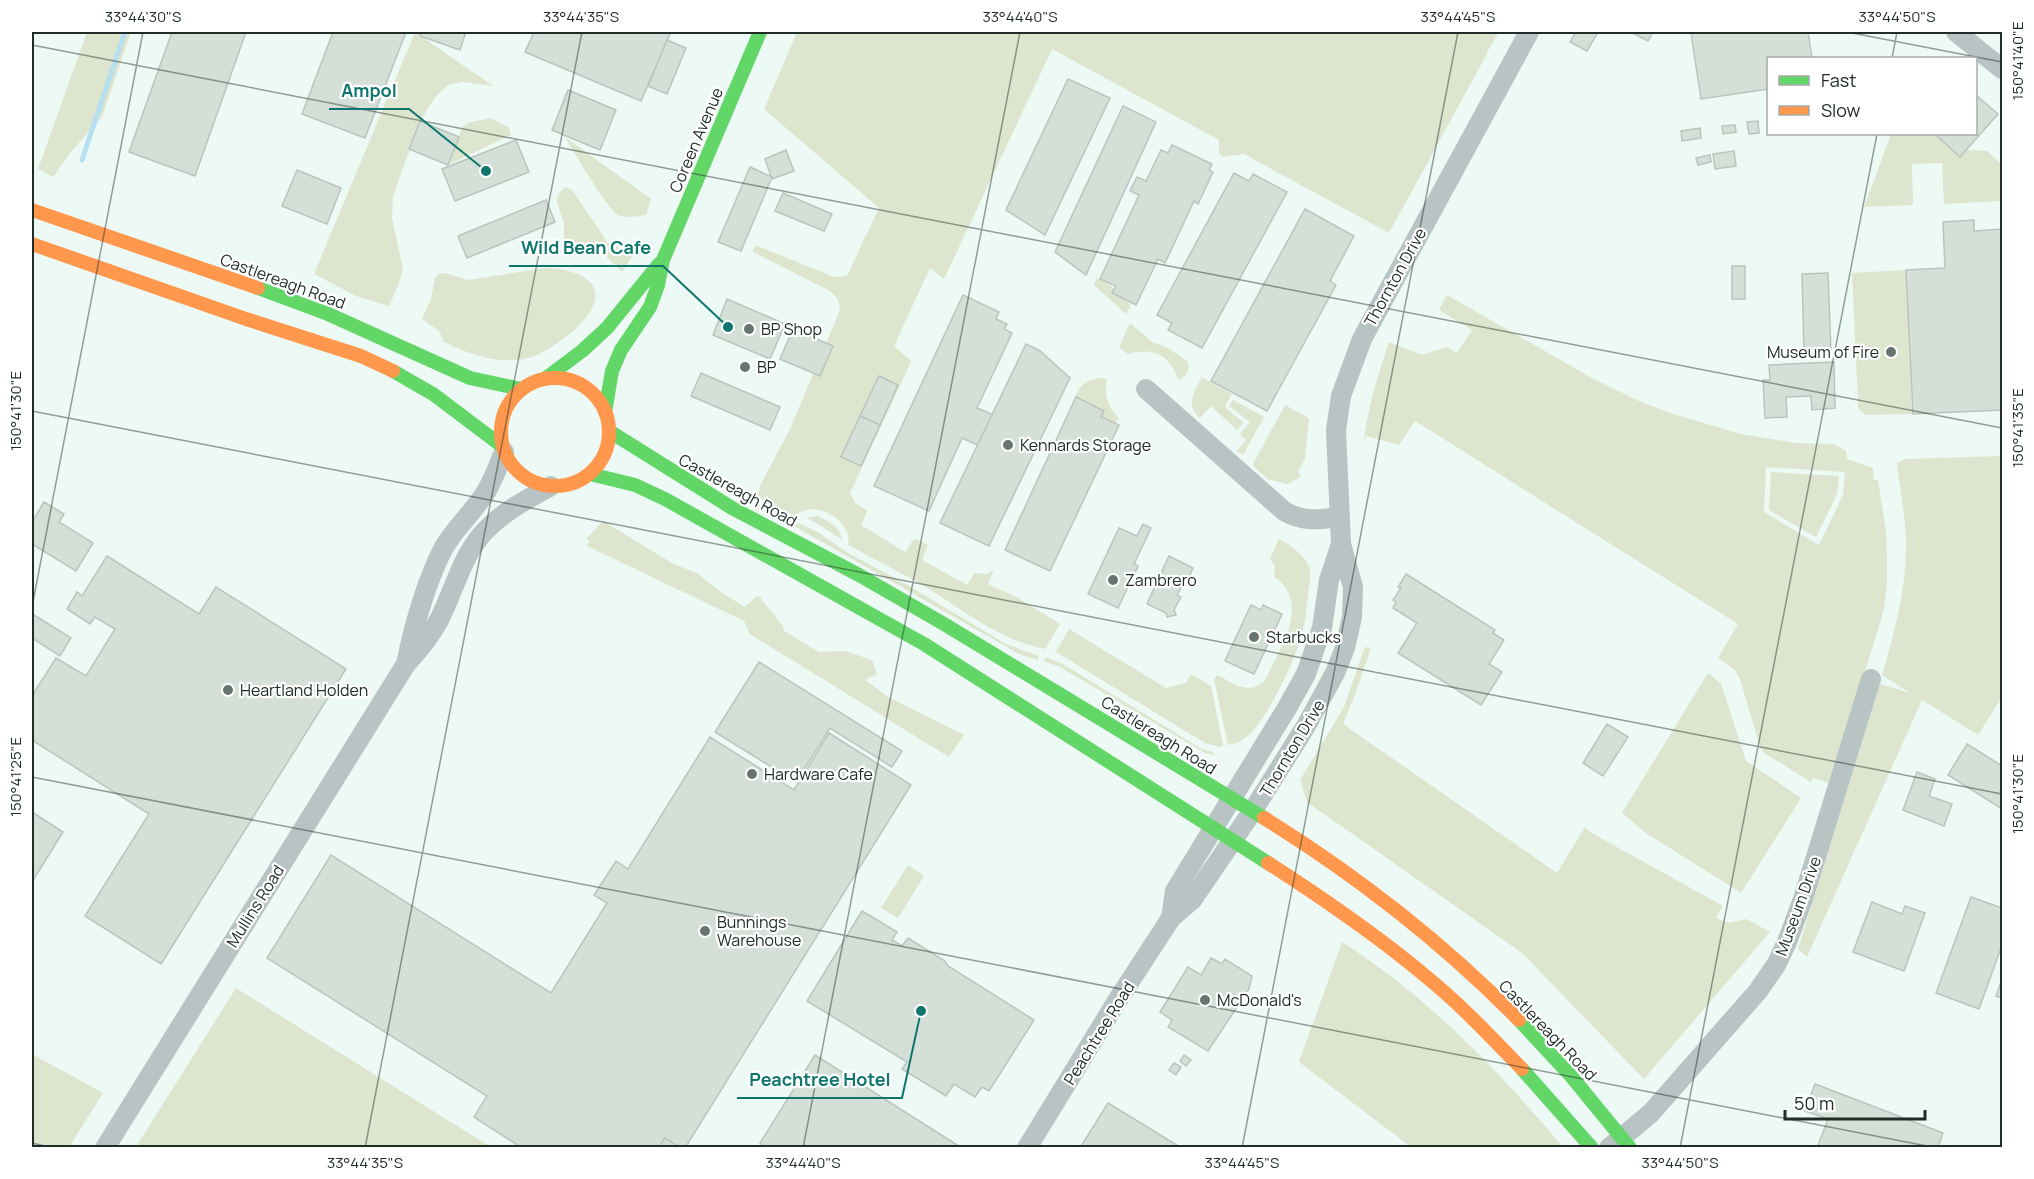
<svg xmlns="http://www.w3.org/2000/svg" width="2034" height="1179" font-family="Manrope,sans-serif">
<style>
.green{fill:#dde5ce;fill-rule:evenodd}
.lines{fill:none;stroke-linecap:round;stroke-linejoin:round}
.stream{stroke:#b6dff0;stroke-width:5}
.building{fill:#d4e0d7;stroke:#bac4be;stroke-width:1.5}
.street{stroke:#b8c3c3;stroke-width:20}
.fast{stroke:#63d668;stroke-width:14}
.slow{stroke:#ff974d;stroke-width:14}
.ticks{fill:none;stroke:#202c27;stroke-width:1.5;stroke-opacity:0.45}
.poi-dot{fill:#67746f;stroke:#fff;stroke-width:2}
.labels{text-anchor:middle;dominant-baseline:central;stroke-width:4.5;stroke-linejoin:round;paint-order:stroke}
.street-label{font-size:16px;fill:#202c27;stroke:#fff}
.poi-label{font-size:16px;fill:#202c27;stroke:#fff;text-anchor:start}
.leader{fill:none;stroke:#0f766e;stroke-width:2}
.callout-dot{fill:#0f766e;stroke:#fff;stroke-width:2}
.callout-label{font-size:18px;text-anchor:middle;font-weight:bold;fill:#0f766e;stroke:#fff;stroke-width:4.5;stroke-linejoin:round;paint-order:stroke}
.neatline{fill:none;stroke:#202c27;stroke-width:2}
.ticks-label{font-size:15px;text-anchor:middle;fill:#202c27}
</style>
<rect width="100%" height="100%" fill="#ecf9f5"/>
<!-- green -->
<g class="green">
<path d="M87,32h44l-29,85 -33,37 -16,23 -15,-8z"/>
<path d="M415,32l78,54 -30,-4 -15,3 -12,11 -16,25 -27,75 -1,22 11,51 -4,14 -10,23 -33,-10 -42,-22z"/>
<path d="M797,32h702l-10,17 -2,1 1,2 -99,181 -145,-79 -21,3 -4,-4v-13l-167,-91 -108,230 -14,-11 -36,78 17,15 -1,3 -60,129 5,10 11,7 1,2 -6,13 44,27 8,-12 3,-1 12,6 -6,15 45,25 8,-12 12,1 7,-5 -6,15 30,14 42,26 -15,25c-48,-9 -89,-45 -131,-69 -22,-12 -44,-23 -66,-35 0,-1 1,-9 0,-10 -3,-14 -22,-26 -35,-26 -6,0 -13,3 -19,6l-36,-17 2,-12 30,-57 50,-119 -2,-11 -8,-8 -77,-39 2,-7 79,32 13,-1 32,-68 -115,-99z"/>
<path d="M491,118l18,10 2,7 -63,30 15,-39 8,-4z"/>
<path d="M1891,134h44l25,23 6,-7 21,1 15,14v36l-58,3 -2,-41 -30,1 1,41 -49,2z"/>
<path d="M565,137l86,62 -5,16c-8,1 -20,4 -28,0 -10,-6 -45,-64 -53,-78z"/>
<path d="M565,187l7,3 36,53 27,9 -13,20 -16,-16 -16,-5 -16,-1 -6,-4 -4,-6v-16l-7,-22 1,-7z"/>
<path d="M545,268c66,3 63,40 15,73 -11,8 -23,16 -37,18 -27,5 -55,-5 -79,-17l-5,-11 -17,-12 9,-20 4,-21 3,-4 7,-1 23,7z"/>
<path d="M1906,270l6,144 -47,1 -7,-7v-6l-6,-129z"/>
<path d="M1097,278l14,8 20,19 -5,9 -32,-29z"/>
<path d="M1447,295l145,83 47,23 31,12 71,21 55,9 38,1 12,7 1,8 26,9 1,12h4l8,52 1,27v26l-3,24 -11,37 -45,137 -15,-5 -2,4 -48,-30 -3,-5 -20,-68 -6,-10 -16,-11 20,-34 -323,-203 -16,24 -33,-9 -2,5c4,-35 14,-66 25,-99l33,13 24,-8 11,6 15,-23 -33,-20zM1766,467l79,5 -2,23 -24,50 -55,-33z"/>
<path d="M1130,323l22,19 16,6 19,13 2,7 -3,7 -7,5c-10,-25 -24,-33 -51,-26l-9,-7z"/>
<path d="M1202,377l30,17 -7,13 19,16 -7,7 -26,-24 -11,12c-15,-13 -6,-26 2,-41z"/>
<path d="M1098,378l9,1c-4,19 3,32 17,44l-7,-4 -1,4 -16,-7 1,-6 -26,-13c5,-12 10,-16 23,-19z"/>
<path d="M1233,400l31,17 -21,38 -6,-4 9,-11 -6,-6 10,-12 -21,-16z"/>
<path d="M1285,405l24,13 -4,41 -7,13 3,5 -14,7 -19,-5 -14,-12 -1,-3z"/>
<path d="M2002,456v245l-2,-1 -22,35 -56,-35 -115,257 -9,-8 82,-265 30,9 -28,-18c12,-41 23,-81 24,-124 1,-28 -6,-60 -9,-88l8,-4z"/>
<path d="M1771,472l68,4 -2,18 -21,43 -47,-27z"/>
<path d="M757,505l61,27 30,21 56,30 102,61 33,12 -1,4 -17,-5z"/>
<path d="M818,516c10,5 24,12 24,24l-24,-16 -12,-6z"/>
<path d="M603,521l69,42 26,11 24,19 23,14 13,-12 25,31 1,5 35,21 26,-1 27,9 5,14 -12,6 25,18 74,37 -15,22 -199,-123 -6,-13 -157,-75 2,-5 -3,-2z"/>
<path d="M1279,539c10,4 27,18 30,28 3,8 0,18 -1,27 -1,14 -3,27 -6,41 -7,25 -36,88 -57,103 -5,4 -10,6 -17,7l-14,-66 3,-4c17,8 29,20 47,7 14,-30 49,-80 10,-105l1,-12 -5,-6z"/>
<path d="M1069,629l97,59 20,-5 5,-9 20,12 12,60 -3,1 -15,-4 -149,-91z"/>
<path d="M1365,647l6,1 -15,44 -13,32 214,149 28,-46 5,5 133,74 -7,12 12,5 18,-4 24,13 -126,147 -122,-126 -215,-151 -7,-22 44,-73z"/>
<path d="M1045,657l16,6 139,85 14,5v2l-9,-2 -145,-86 -16,-6z"/>
<path d="M1708,673l13,11 25,77 55,37 -60,95 -98,-62 -21,-18z"/>
<path d="M908,865l16,11 -26,42 -17,-10z"/>
<path d="M1342,942c86,55 156,128 221,205h-152l-112,-85z"/>
<path d="M236,988l255,159h-355z"/>
<path d="M32,1054l71,39 -34,54h-37z"/>
</g>
<g class="lines">
<!-- stream -->
<path class="stream" d="M82,160l43,-128"/>
</g>
<!-- building -->
<g class="building">
<path d="M172,32h74l-51,144 -66,-24z"/>
<path d="M333,32h73l-41,106 -63,-24z"/>
<path d="M421,32h45l-6,18 -40,-14z"/>
<path d="M534,32h137l-30,69 -116,-49z"/>
<path d="M1576,32h22l-11,19 -17,-9z"/>
<path d="M1631,32h22l-5,9z"/>
<path d="M1699,32h109l4,26h-44v31l-67,10 -10,-66z"/>
<path d="M667,40l19,8 -19,46 -19,-8z"/>
<path d="M1068,79l42,19 -65,137 -39,-25z"/>
<path d="M568,90l48,20 -16,40 -48,-20z"/>
<path d="M1976,95l22,19 -38,43 -25,-23h41z"/>
<path d="M1123,106l33,16 -70,153 -31,-23z"/>
<path d="M420,121l39,16 -11,28 -39,-16z"/>
<path d="M1758,121l1,12 -10,1 -2,-12z"/>
<path d="M1735,125l1,7 -13,2 -1,-8z"/>
<path d="M1700,128l1,10 -19,3 -1,-10z"/>
<path d="M516,140l13,32 -74,29 -13,-32z"/>
<path d="M1172,145l40,19 -3,6 4,2 -15,32 -4,-3 -29,62 -7,-4 -22,46 -24,-12 4,-7 -16,-7 39,-84 -9,-4 7,-14 9,4 15,-31 7,3z"/>
<path d="M786,150l8,21 -22,8 -7,-20z"/>
<path d="M1734,151l2,15 -21,3 -2,-15z"/>
<path d="M1710,155l1,7 -13,3 -2,-7z"/>
<path d="M750,167l22,10 -31,74 -23,-9z"/>
<path d="M297,170l44,18 -14,36 -45,-18z"/>
<path d="M1234,173l15,8 4,-7 34,18 -85,156 -34,-18 4,-7 -15,-8z"/>
<path d="M783,193l49,21 -8,17 -49,-20z"/>
<path d="M546,200l9,22 -88,36 -9,-22z"/>
<path d="M1305,209l49,27 -24,45 6,4 -69,126 -56,-30z"/>
<path d="M1974,220v11l28,-2v181l-89,4 -7,-144 39,-2 -2,-46z"/>
<rect x="1732" y="266" width="13" height="33"/>
<path d="M1828,273l3,80h-27l-2,-79z"/>
<path d="M963,295l36,17 -3,7 11,5 -3,5 8,4 -35,75 19,8 -14,31 -20,-9 -33,73 -55,-25z"/>
<path d="M727,299l58,25 -15,35 -57,-24z"/>
<path d="M793,329l40,17 -13,30 -40,-17z"/>
<path d="M1026,344l14,7 30,27 -81,168 -49,-23z"/>
<path d="M1834,362l1,46 -23,2 -1,-14 -25,1 1,20 -22,1 -2,-38h7l-1,-15z"/>
<path d="M701,373l79,34 -10,23 -79,-34z"/>
<path d="M879,376l19,9 -18,40 -20,-9z"/>
<path d="M1076,397l28,14 -3,6 18,8 -69,146 -45,-21z"/>
<path d="M860,416l20,9 -19,41 -20,-9z"/>
<path d="M44,502l20,12 -5,8 34,21 -17,28 -44,-27v-22z"/>
<path d="M1143,524l8,4 -17,36 4,2 -20,42 -30,-14 31,-66 18,8z"/>
<path d="M107,556l92,58 17,-27 130,82 -185,295 -76,-48 64,-102 -117,-74 1,-13 -1,-1v-30l24,-38 30,18 29,-47 -20,-12 -5,7 -23,-15 10,-17 5,4z"/>
<path d="M1169,556l24,12 -8,17 -2,-1 -6,11 4,2 -7,13 2,5 -9,2 -1,-4 -19,-9z"/>
<path d="M1406,574l89,56 -2,3 11,7 -15,24 13,8 -21,33 -83,-52 19,-30 -24,-15 3,-6 -3,-2 8,-12 -3,-1z"/>
<path d="M1251,605l10,5 2,-5 19,9 -28,60 -29,-13z"/>
<path d="M34,615l37,23 -11,18 -28,-18v-20z"/>
<path d="M759,662l143,89 -10,16 -62,-39 -34,54 -81,-50z"/>
<path d="M1607,724l21,13 -25,39 -20,-13z"/>
<path d="M829,733l82,52 -226,363h-5l-15,-10 -6,10h-137l-48,-31 13,-21 -220,-138 64,-103 220,138 56,-90 -13,-8 22,-34 12,8 82,-132 84,53z"/>
<path d="M1967,744l35,22v43l-54,-34z"/>
<path d="M1917,772l18,7 -6,17 23,8 -8,22 -41,-16z"/>
<path d="M32,812l31,20 -31,50z"/>
<path d="M1971,897l31,11v37l-23,64 -43,-16z"/>
<path d="M1872,902l30,12 3,-8 20,7 -21,58 -51,-19z"/>
<path d="M862,911l35,21 -5,8 10,6 6,-8 37,23 3,5 86,54 -45,71 -7,-4 -7,10 -21,-13 -8,12 -44,-27 5,-7 -100,-61z"/>
<path d="M1211,958l11,6 3,-5 27,17 -3,13 -41,62 -40,-24 4,-7 -12,-8 28,-45 13,8z"/>
<path d="M2002,979v19l-6,-2z"/>
<path d="M815,1055l147,93h-196l-6,-5z"/>
<path d="M1184,1055l7,5 -5,6 -6,-5z"/>
<path d="M1174,1063l7,4 -5,8 -7,-5z"/>
<path d="M1815,1084l128,49 -5,15h-121l11,-29 -23,-8z"/>
<path d="M1108,1103l72,44 -100,1z"/>
<path d="M665,1138l15,10h-21z"/>
</g>
<g class="lines">
<!-- street -->
<g class="street">
<path d="M1956,32l46,37"/>
<path d="M1146,389l138,122c18,11 35,9 55,6"/>
<path d="M406,664c8,-39 19,-79 37,-115 12,-22 32,-38 44,-59 7,-12 12,-26 17,-38"/>
<path d="M1171,918l4,-27 112,-183 19,-34 16,-46 7,-48 12,-36"/>
<path d="M105,1148l301,-484c13,-14 24,-27 33,-44 15,-29 22,-62 44,-87 19,-21 43,-33 68,-47"/>
<path d="M1027,1148l90,-147 54,-83 21,-18 60,-88 54,-86 29,-53 10,-25 7,-31 1,-30 -12,-43 -5,-114 5,-34 21,-57 167,-307"/>
<path d="M1609,1148l42,-35 107,-122 18,-26 11,-23 16,-43 68,-220"/>
</g>
<!-- fast -->
<g class="fast">
<path d="M258,288l70,26 142,64 51,11"/>
<path d="M393,371l40,23 69,52"/>
<path d="M546,378l36,-27 25,-23 52,-64"/>
<path d="M605,412l7,-41 9,-21 29,-43 8,-22 5,-25 97,-228"/>
<path d="M609,431l123,77 127,67 85,49 320,194"/>
<path d="M590,474l45,11 30,14 259,145 344,219"/>
<path d="M1519,1020l52,56 59,72"/>
<path d="M1522,1069l70,79"/>
</g>
<!-- slow -->
<g class="slow">
<path d="M32,210l226,78"/>
<path d="M32,244l214,75 115,37 32,15"/>
<circle cx="555" cy="432" r="54"/>
<path d="M1264,818c92,57 178,124 255,202"/>
<path d="M1268,863c56,36 110,73 161,116 33,27 63,59 93,90"/>
</g>
</g>
<!-- ticks -->
<path class="ticks" d="M1847,32l155,30M32,45l1970,383M1892,58l5,-26M32,411l1970,383M32,607l111,-575M32,777l1905,371M32,1143l21,5M365,1148l217,-1116M803,1148l217,-1116M1242,1148l216,-1116M1680,1148l197,-1014"/>
<!-- markers -->
<g class="poi-dot">
<circle cx="749" cy="329" r="6"/>
<circle cx="1891" cy="352" r="6"/>
<circle cx="745" cy="367" r="6"/>
<circle cx="1008" cy="445" r="6"/>
<circle cx="1113" cy="580" r="6"/>
<circle cx="1254" cy="637" r="6"/>
<circle cx="228" cy="690" r="6"/>
<circle cx="752" cy="774" r="6"/>
<circle cx="705" cy="931" r="6"/>
<circle cx="1205" cy="1000" r="6"/>
</g>
<g class="labels">
<!-- street labels -->
<g class="street-label">
<text transform="translate(696 140) rotate(-67)">Coreen Avenue</text>
<text transform="translate(1395 277) rotate(-61)">Thornton Drive</text>
<text transform="translate(283 281) rotate(20)">Castlereagh Road</text>
<text transform="translate(738 490) rotate(29)">Castlereagh Road</text>
<text transform="translate(1159 735) rotate(32)">Castlereagh Road</text>
<text transform="translate(1292 748) rotate(-59)">Thornton Drive</text>
<text transform="translate(255 906) rotate(-58)">Mullins Road</text>
<text transform="translate(1798 906) rotate(-70)">Museum Drive</text>
<text transform="translate(1548 1030) rotate(46)">Castlereagh Road</text>
<text transform="translate(1099 1033) rotate(-58)">Peachtree Road</text>
</g>
<!-- poi labels -->
<g class="poi-label">
<text x="761" y="329">BP Shop</text>
<text x="1879" y="352" text-anchor="end">Museum of Fire</text>
<text x="757" y="367">BP</text>
<text x="1020" y="445">Kennards Storage</text>
<text x="1125" y="580">Zambrero</text>
<text x="1266" y="637">Starbucks</text>
<text x="240" y="690">Heartland Holden</text>
<text x="764" y="774">Hardware Cafe</text>
<text x="717" y="922">Bunnings<tspan x="717" dy="18">Warehouse</tspan></text>
<text x="1217" y="1000">McDonald's</text>
</g>
</g>
<!-- callouts -->
<path class="leader" d="M486 171L409 109H329M728 327L663 266H509M921 1011L902 1098H737"/>
<g class="callout-dot">
<circle cx="486" cy="171" r="6"/>
<circle cx="728" cy="327" r="6"/>
<circle cx="921" cy="1011" r="6"/>
</g>
<g class="callout-label">
<text x="369" y="97">Ampol</text>
<text x="586" y="254">Wild Bean Cafe</text>
<text x="820" y="1086">Peachtree Hotel</text>
</g>
<!-- border -->
<rect width="2034" height="1179" fill="none" stroke="#ffffff" stroke-width="66"/>
<!-- legend -->
<rect x="1767" y="57" width="210" height="78" fill="#ffffff" stroke="#a6aba9" stroke-width="1.5"/>
<rect x="1779" y="76" width="30" height="9" fill="#63d668" stroke="#a6aba9" stroke-width="1.5"/>
<text x="1821" y="87" font-size="18" fill="#202c27">Fast</text>
<rect x="1779" y="106" width="30" height="9" fill="#ff974d" stroke="#a6aba9" stroke-width="1.5"/>
<text x="1821" y="117" font-size="18" fill="#202c27">Slow</text>
<!-- scale -->
<path d="M1785 1110v9h140v-9" fill="none" stroke="#202c27" stroke-width="3"/>
<text x="1794" y="1110" font-size="18" fill="#202c27" stroke="#ffffff" stroke-width="4.5" paint-order="stroke">50 m</text>
<rect x="33" y="33" width="1968" height="1113" class="neatline"/>
<g class="ticks-label">
<text x="143" y="22">33°44'30"S</text>
<text x="581" y="22">33°44'35"S</text>
<text x="1020" y="22">33°44'40"S</text>
<text x="1458" y="22">33°44'45"S</text>
<text x="1897" y="22">33°44'50"S</text>
<text transform="translate(2018 61) rotate(-90)" y="5">150°41'40"E</text>
<text transform="translate(16 411) rotate(-90)" y="5">150°41'30"E</text>
<text transform="translate(2018 428) rotate(-90)" y="5">150°41'35"E</text>
<text transform="translate(16 777) rotate(-90)" y="5">150°41'25"E</text>
<text transform="translate(2018 794) rotate(-90)" y="5">150°41'30"E</text>
<text x="365" y="1168">33°44'35"S</text>
<text x="803" y="1168">33°44'40"S</text>
<text x="1242" y="1168">33°44'45"S</text>
<text x="1680" y="1168">33°44'50"S</text>
</g>
</svg>
